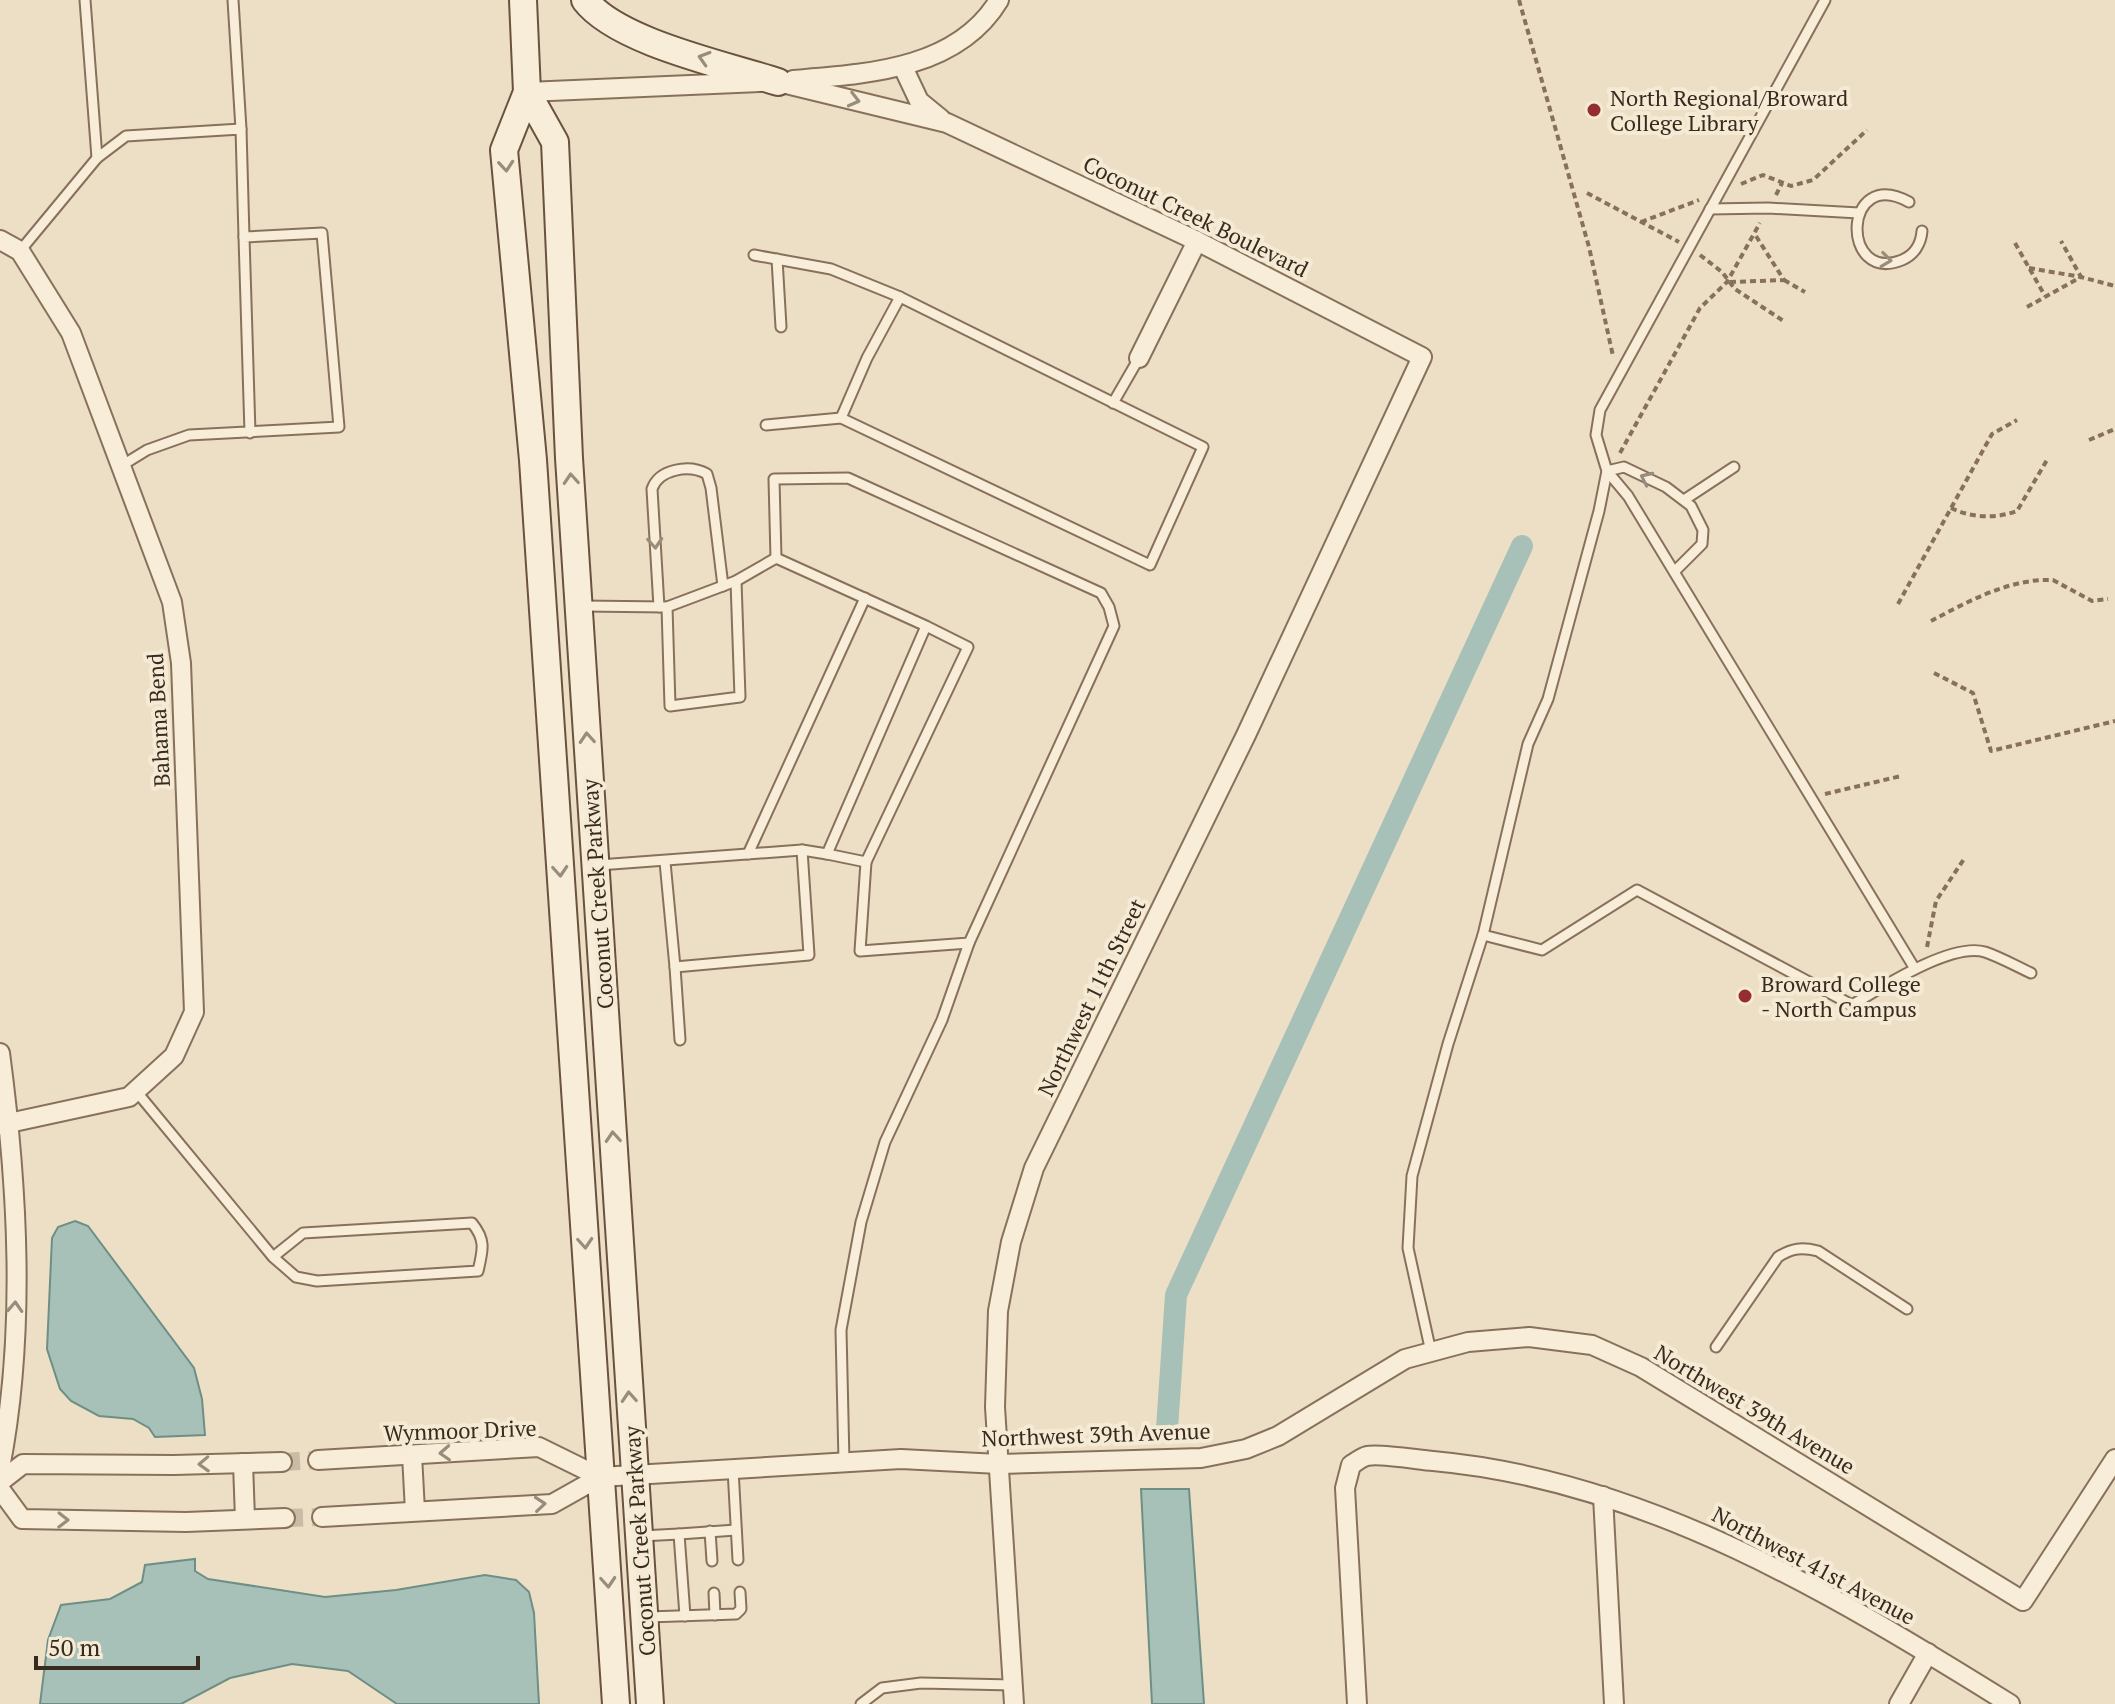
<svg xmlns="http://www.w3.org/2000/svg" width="2115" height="1704" font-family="'PT Serif',serif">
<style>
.water{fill:#a7c1b8;stroke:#6d8f85;stroke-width:2}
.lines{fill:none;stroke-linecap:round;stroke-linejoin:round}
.canal{stroke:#a7c1b8;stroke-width:22}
.minor-tunnel{stroke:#c9bba4;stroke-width:18;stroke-dasharray:18 9;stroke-linecap:butt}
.service-casing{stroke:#88715b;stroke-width:13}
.minor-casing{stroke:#88715b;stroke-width:22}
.secondary-casing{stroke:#6a523f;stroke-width:30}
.path{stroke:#88715b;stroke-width:4;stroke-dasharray:6 4;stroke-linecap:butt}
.service{stroke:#f8edd8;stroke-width:9}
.minor{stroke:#f8edd8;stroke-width:18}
.secondary{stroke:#f8edd8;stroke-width:26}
.oneway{stroke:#988c7c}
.poi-dot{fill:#952d33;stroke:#f5ead4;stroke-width:3}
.labels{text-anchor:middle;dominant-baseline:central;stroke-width:8;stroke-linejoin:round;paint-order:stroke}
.poi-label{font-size:22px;fill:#382a1f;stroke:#f5ead4;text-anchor:start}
.street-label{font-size:22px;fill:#382a1f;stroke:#f5ead4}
</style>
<rect width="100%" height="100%" fill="#eddfc5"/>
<!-- water -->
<g class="water">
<path d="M75,1221l13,5 106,142 8,31 3,36 -50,2 -6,-9 -16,-9 -34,-3 -28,-15 -11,-12 -13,-40 5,-111 6,-11z"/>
<path d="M1141,1489h48l15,215h-52z"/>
<path d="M195,1559v12l13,8 117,18 71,-7 89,-15 31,5 13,12 5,21 5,91h-142l-49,-33 -56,-7 -62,14 -49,26h-141l8,-64 13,-35 49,-6 32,-17 3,-17z"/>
</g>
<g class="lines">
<!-- canal -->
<path class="canal" d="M1167,1429l9,-134 346,-749"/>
<!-- minor-tunnel -->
<g class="minor-tunnel">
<path d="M282,1462l36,-2"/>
<path d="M285,1518l37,-1"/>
</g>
<defs>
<g id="service">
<path d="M85,0l12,158"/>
<path d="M233,0l8,129"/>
<path d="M1909,202c-67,-37 -69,83 -7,58 12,-5 19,-16 20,-29"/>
<path d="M1710,209l58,-1 91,5"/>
<path d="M20,251l77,-93 29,-22 115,-7 3,108"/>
<path d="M754,255l77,14 69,28"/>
<path d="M777,259l4,68"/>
<path d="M900,297l303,150 -53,118 -309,-147 26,-60z"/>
<path d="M1113,403l26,-45"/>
<path d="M766,425l75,-7"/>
<path d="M121,466l26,-16 42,-15 150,-8 -17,-194 -78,4 6,196"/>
<path d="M1684,500l50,-33"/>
<path d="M776,558l-2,-79 74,-1 253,115 8,14 5,19 -145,317 -109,8 6,-89"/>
<path d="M1674,572l28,-28 1,-14 -12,-24 -25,-19 -42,-20 -17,4 21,25 287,473"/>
<path d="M582,606l85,1 69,-26 40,-23 150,68 -99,228 39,8 102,-215 -42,-21"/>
<path d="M659,607l-7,-118c7,-20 37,-25 55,-15l4,14 12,98"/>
<path d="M667,607l3,99 70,-9 -4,-116"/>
<path d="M748,854l117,-256"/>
<path d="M665,862l10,105 134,-12 -7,-105"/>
<path d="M599,865l203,-15 25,4"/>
<path d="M1483,935l59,15 95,-60 215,115c29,-17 99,-63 133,-53 15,5 31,14 46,21"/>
<path d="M675,967l5,73"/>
<path d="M136,1091l137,166 23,20 21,4 161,-10c5,-21 8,-31 -6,-48l-169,10 -30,24"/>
<path d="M1716,1347l62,-90c14,-9 24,-10 40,-6l89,58"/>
<path d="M1431,1352l-23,-104 4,-72 36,-132 35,-109 45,-191 20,-45 51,-188 8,-40 -11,-36 4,-25 225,-410"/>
<path d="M844,1462l-3,-132 20,-108 24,-80 57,-122 27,-77"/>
<path d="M733,1469l5,91"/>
<path d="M710,1531l2,30"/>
<path d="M679,1534l57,-4"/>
<path d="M641,1536l38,-2 6,82"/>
<path d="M714,1593l1,22"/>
<path d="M648,1617l88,-3 5,-5 -1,-17"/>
<path d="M861,1704l21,-16 39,-5 92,2"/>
</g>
<g id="minor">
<path d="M903,67l16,34 22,18"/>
<path d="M793,80c73,-6 164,-10 206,-80"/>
<path d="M778,82l169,41 250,118 225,116 -176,378 -212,433 -23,74 -13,69 -3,96 19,297"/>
<path d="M527,92l233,-10"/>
<path d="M0,240l20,11 51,82 101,269 9,61 13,349 -20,44 -45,41 -129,28"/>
<path d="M1139,358l58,-117"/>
<path d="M0,1053c18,135 26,281 0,415"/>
<path d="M412,1455l3,56"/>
<path d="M318,1460l221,-13 61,30"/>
<path d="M243,1463l2,56"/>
<path d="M0,1482l23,-18 151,1 108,-3"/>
<path d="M0,1489l22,30 164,3 99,-4"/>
<path d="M1603,1496l11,208"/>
<path d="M322,1517l230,-13 48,-27 301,-18 98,5 202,-6 45,-9 32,-13 127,-77 63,-17 61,-5 63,8 49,22 382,234 92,-142"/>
<path d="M1357,1704l-12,-216 6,-23c5,-3 11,-8 16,-9 12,-3 52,4 66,5 212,19 400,133 577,243"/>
<path d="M1899,1704l29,-51"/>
</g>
<g id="secondary">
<path d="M523,0l4,92 -23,58 29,310 83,1244"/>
<path d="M585,0c32,42 141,65 193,82"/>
<path d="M527,92l28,50 14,316 81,1246"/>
</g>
</defs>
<!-- service casing -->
<use href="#service" class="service-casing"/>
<!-- minor casing -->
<use href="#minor" class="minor-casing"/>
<!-- secondary casing -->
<use href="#secondary" class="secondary-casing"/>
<!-- path -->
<g class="path">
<path d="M1519,0l70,247 24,109"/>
<path d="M1741,184l22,-9 28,11 22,-6 54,-50"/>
<path d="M1587,193l92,49"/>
<path d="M1776,195l6,-12"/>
<path d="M1641,222l58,-22"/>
<path d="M2015,243l30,53"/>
<path d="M1700,255l22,17 13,17 50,33"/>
<path d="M2029,268l52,9 34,9"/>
<path d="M1784,280l21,12"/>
<path d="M1730,282l54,-2 -30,-47"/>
<path d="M2027,307l54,-30 -20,-36"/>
<path d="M2089,440l26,-11"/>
<path d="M1620,453l80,-145 27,-26 33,-59"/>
<path d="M1951,508c21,10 44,11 66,3l30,-51"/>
<path d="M1898,604l94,-170 25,-14"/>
<path d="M1931,621c36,-19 79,-43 122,-41l39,21 16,-2"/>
<path d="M1934,673l39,20 18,58 124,-30"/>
<path d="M1825,794l76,-18"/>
<path d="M1927,947l9,-46 28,-42"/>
</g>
<!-- service -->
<use href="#service" class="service"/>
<!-- minor -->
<use href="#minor" class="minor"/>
<!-- secondary -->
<use href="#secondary" class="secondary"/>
</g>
<!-- one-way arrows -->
<defs><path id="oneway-chevron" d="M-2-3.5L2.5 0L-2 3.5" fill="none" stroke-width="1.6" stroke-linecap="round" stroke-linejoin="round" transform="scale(2)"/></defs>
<g class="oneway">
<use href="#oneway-chevron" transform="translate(704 58) rotate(-163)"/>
<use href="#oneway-chevron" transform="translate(854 100) rotate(14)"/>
<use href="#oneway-chevron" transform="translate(506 166) rotate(85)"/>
<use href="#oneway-chevron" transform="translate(1886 260) rotate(7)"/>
<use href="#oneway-chevron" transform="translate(1646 478) rotate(-155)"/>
<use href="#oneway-chevron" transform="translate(571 479) rotate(-94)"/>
<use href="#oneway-chevron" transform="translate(655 543) rotate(86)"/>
<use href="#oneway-chevron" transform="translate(587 738) rotate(-94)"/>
<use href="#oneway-chevron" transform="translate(560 871) rotate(86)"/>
<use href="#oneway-chevron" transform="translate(613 1137) rotate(-94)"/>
<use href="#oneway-chevron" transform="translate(585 1243) rotate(86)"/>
<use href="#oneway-chevron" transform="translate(15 1307) rotate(-87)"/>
<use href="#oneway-chevron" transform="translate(629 1397) rotate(-94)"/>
<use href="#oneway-chevron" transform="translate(445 1453) rotate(177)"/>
<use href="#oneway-chevron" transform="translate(204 1464) rotate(178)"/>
<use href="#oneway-chevron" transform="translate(540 1504) rotate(-5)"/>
<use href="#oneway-chevron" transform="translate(63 1520) rotate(1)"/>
<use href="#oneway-chevron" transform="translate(608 1582) rotate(86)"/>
</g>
<!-- markers -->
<g class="poi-dot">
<circle cx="1594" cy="110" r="8"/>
<circle cx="1745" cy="996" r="8"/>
</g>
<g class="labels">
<!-- poi labels -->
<g class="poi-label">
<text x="1610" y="97">North Regional/Broward<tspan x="1610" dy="25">College Library</tspan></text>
<text x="1761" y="983">Broward College<tspan x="1761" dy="25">- North Campus</tspan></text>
</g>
<!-- street labels -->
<g class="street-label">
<text transform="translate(1196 216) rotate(26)">Coconut Creek Boulevard</text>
<text transform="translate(158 720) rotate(-93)">Bahama Bend</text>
<text transform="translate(597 894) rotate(-94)">Coconut Creek Parkway</text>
<text transform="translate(1091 997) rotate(-64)">Northwest 11th Street</text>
<text transform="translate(1755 1409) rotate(31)">Northwest 39th Avenue</text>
<text transform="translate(460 1430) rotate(-2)">Wynmoor Drive</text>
<text transform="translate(1096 1434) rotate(-2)">Northwest 39th Avenue</text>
<text transform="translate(639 1541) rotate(-94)">Coconut Creek Parkway</text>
<text transform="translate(1814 1565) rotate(28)">Northwest 41st Avenue</text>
</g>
</g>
<!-- scale -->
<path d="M36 1656v12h162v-12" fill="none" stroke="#382a1f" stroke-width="4"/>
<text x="48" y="1656" font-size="24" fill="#382a1f" stroke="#f5ead4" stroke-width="6" paint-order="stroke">50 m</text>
</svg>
